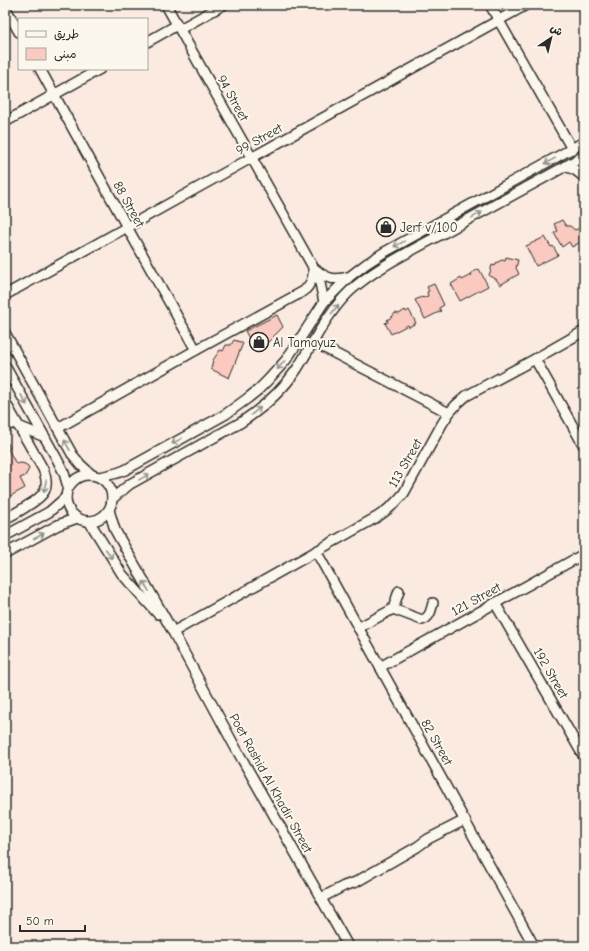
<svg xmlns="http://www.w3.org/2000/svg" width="589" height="951" font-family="'Comic Neue','Playpen Sans Arabic',sans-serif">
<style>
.building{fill:#facac1;stroke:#2b2b2b}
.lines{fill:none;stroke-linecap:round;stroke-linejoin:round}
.minor-casing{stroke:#2b2b2b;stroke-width:12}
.minor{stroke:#fbf7ec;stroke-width:9}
.oneway{stroke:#93918c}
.labels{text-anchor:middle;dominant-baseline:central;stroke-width:4;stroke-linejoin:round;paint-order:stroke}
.street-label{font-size:13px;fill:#2b2b2b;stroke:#fbf7ec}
.poi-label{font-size:13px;fill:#2b2b2b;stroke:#fbf7ec;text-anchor:start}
</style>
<rect width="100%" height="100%" fill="#fbeadf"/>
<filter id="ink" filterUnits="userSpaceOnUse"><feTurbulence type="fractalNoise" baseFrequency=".025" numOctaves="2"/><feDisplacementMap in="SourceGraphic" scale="8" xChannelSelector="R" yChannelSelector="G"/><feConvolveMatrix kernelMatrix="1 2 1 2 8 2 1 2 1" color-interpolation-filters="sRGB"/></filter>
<g filter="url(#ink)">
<!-- building -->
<g class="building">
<path d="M562,220l4,6h4l5,4 7,-3 2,4v2l-5,3 3,5 -10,6 -3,-5 -7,5 -8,-14 4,-2 -4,-7z"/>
<path d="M545,237l6,10 2,-1 5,9 -22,11 -10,-20z"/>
<path d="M506,257l12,3 -2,8 3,6 -19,11 -4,-6 -7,-3 3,-11 3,1 1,-3 6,-3 3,1z"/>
<path d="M479,269l9,17 -28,15 -9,-17 10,-6 1,2 10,-5 -1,-2z"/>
<path d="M434,284l10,21 -5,3 2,3 -16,8 -10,-19 7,-3 1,1 5,-2 -1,-4 2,-1 -2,-4z"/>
<path d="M405,310l1,2 3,-2 7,13 -7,4 -1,-2 -17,9 -6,-11 3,-1 -1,-2 5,-3 3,-4 4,1z"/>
<path d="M277,315l6,12 -26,26 -12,-22z"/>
<path d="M234,340l9,3 -14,35 -18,-9 2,-9 7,-10 3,1 3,-6h5z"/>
<path d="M5,438l5,10 -2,1 8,15 5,-1 4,1 3,2 1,3 -4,7 -5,2 5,10 -20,11z"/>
</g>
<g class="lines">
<defs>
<g id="minor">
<path d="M166,5l147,262 7,16 4,19"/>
<path d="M490,5l82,144"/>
<path d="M5,7l14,25"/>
<path d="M180,29l43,-24"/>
<path d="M147,42l30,-17"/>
<path d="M40,69l87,158 69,123"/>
<path d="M5,122l95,-53"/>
<path d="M565,166l10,4 9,7"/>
<path d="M315,269c13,11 19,11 34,8"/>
<path d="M5,295l521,-290"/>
<path d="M5,333l67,121 9,11 11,10"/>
<path d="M313,342l136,71"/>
<path d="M535,359l49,87"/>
<path d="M5,366l52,93 7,14 4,14"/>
<path d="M5,402l38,67c8,20 1,27 -16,37 -7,5 -15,9 -22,13"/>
<path d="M18,426l27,11"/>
<path d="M5,427l11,-5"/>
<path d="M58,428l138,-78 108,-59c6,-6 10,-12 9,-22"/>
<circle cx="89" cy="498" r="23"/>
<path d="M100,477l17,-4 8,-3 101,-56 22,-16 10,-8 10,-10 18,-20 12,-18 26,-40 25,-25 17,-13 17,-11 201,-111"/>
<path d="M112,499l18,-15 110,-61c23,-15 42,-32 57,-54 17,-27 30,-56 53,-78 24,-22 61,-40 90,-56 48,-26 96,-53 144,-79"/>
<path d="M109,510l6,20 5,9 53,93 61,113 114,201"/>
<path d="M89,521l33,53 36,40"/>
<path d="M5,536l44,-24 17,-15"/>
<path d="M316,551l218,395"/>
<path d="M5,554l53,-29 19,-7"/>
<path d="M495,603l89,154"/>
<path d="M393,609l29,11c8,-2 9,-10 11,-17"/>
<path d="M358,628l35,-19 6,-18"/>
<path d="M173,632l204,-115c11,-7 19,-14 27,-24l38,-69 7,-11 7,-8 10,-9 13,-7 56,-30 49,-28"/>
<path d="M380,667l204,-113"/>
<path d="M321,898l23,-12 12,-4 61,-35 11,-8 37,-19"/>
</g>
</defs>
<!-- minor casing -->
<use href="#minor" class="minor-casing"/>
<!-- minor -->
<use href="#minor" class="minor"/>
</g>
<!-- one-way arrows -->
<defs><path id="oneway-shaft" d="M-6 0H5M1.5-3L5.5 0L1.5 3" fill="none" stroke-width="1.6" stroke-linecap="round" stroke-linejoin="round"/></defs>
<g class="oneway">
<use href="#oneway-shaft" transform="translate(550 161) rotate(151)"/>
<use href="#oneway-shaft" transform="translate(477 215) rotate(-29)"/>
<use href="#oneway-shaft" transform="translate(399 244) rotate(152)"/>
<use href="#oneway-shaft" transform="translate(335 309) rotate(-52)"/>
<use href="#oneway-shaft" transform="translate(281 365) rotate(130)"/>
<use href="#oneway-shaft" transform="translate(24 400) rotate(61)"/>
<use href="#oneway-shaft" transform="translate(256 411) rotate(-38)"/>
<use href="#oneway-shaft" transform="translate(177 441) rotate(151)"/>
<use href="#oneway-shaft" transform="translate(67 445) rotate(-119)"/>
<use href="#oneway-shaft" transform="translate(144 477) rotate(-29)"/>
<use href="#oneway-shaft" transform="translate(45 486) rotate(101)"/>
<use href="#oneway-shaft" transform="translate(39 536) rotate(-29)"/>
<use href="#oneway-shaft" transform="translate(109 554) rotate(56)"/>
<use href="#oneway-shaft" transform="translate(146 586) rotate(-120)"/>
</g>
</g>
<!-- icons -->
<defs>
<symbol id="shop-ring" viewBox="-11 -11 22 22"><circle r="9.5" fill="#fbf7ec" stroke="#2b2b2b" stroke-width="1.5"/><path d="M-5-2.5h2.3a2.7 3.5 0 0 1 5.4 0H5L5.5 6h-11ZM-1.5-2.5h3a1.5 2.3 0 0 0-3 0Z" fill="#2b2b2b"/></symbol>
</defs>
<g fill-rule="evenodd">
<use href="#shop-ring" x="375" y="216" width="22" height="22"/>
<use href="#shop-ring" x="248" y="331" width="22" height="22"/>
</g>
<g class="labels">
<!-- street labels -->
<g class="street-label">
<text transform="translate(233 98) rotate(61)">94 Street</text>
<text transform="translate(259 139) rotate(-29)">99 Street</text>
<text transform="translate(129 204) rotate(61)">88 Street</text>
<text transform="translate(405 463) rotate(-60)">113 Street</text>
<text transform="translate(476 599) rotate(-29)">121 Street</text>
<text transform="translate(551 673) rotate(60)">192 Street</text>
<text transform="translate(437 742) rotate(61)">82 Street</text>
<text transform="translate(271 783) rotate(61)">Poet Rashid Al Khadir Street</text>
</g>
<!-- poi labels -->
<g class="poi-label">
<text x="400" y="227">Jerf v/100</text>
<text x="273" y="342">Al Tamayuz</text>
</g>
</g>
<!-- margin -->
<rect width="589" height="951" fill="none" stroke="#fbf7ec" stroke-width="20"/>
<rect x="10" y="10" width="569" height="931" fill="none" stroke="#2b2b2b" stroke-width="1.5" filter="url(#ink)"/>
<!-- legend -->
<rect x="18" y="18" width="130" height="52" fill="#fbf7ec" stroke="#a8a59f"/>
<rect x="26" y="31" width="20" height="6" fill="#fbf7ec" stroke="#a8a59f"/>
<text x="54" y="38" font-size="12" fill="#2b2b2b">طريق</text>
<rect x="26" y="48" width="20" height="12" fill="#facac1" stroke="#a8a59f"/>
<text x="54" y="58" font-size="12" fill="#2b2b2b">مبنى</text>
<!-- north arrow -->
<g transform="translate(551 38) rotate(35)" stroke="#fbf7ec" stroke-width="3" paint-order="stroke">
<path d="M0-3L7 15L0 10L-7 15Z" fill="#2b2b2b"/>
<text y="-6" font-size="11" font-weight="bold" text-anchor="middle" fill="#2b2b2b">ش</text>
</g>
<!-- scale -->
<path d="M20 925v6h65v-6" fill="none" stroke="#2b2b2b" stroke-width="2"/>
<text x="26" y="925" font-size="12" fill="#2b2b2b" stroke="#fbf7ec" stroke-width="3" paint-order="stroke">50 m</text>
</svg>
